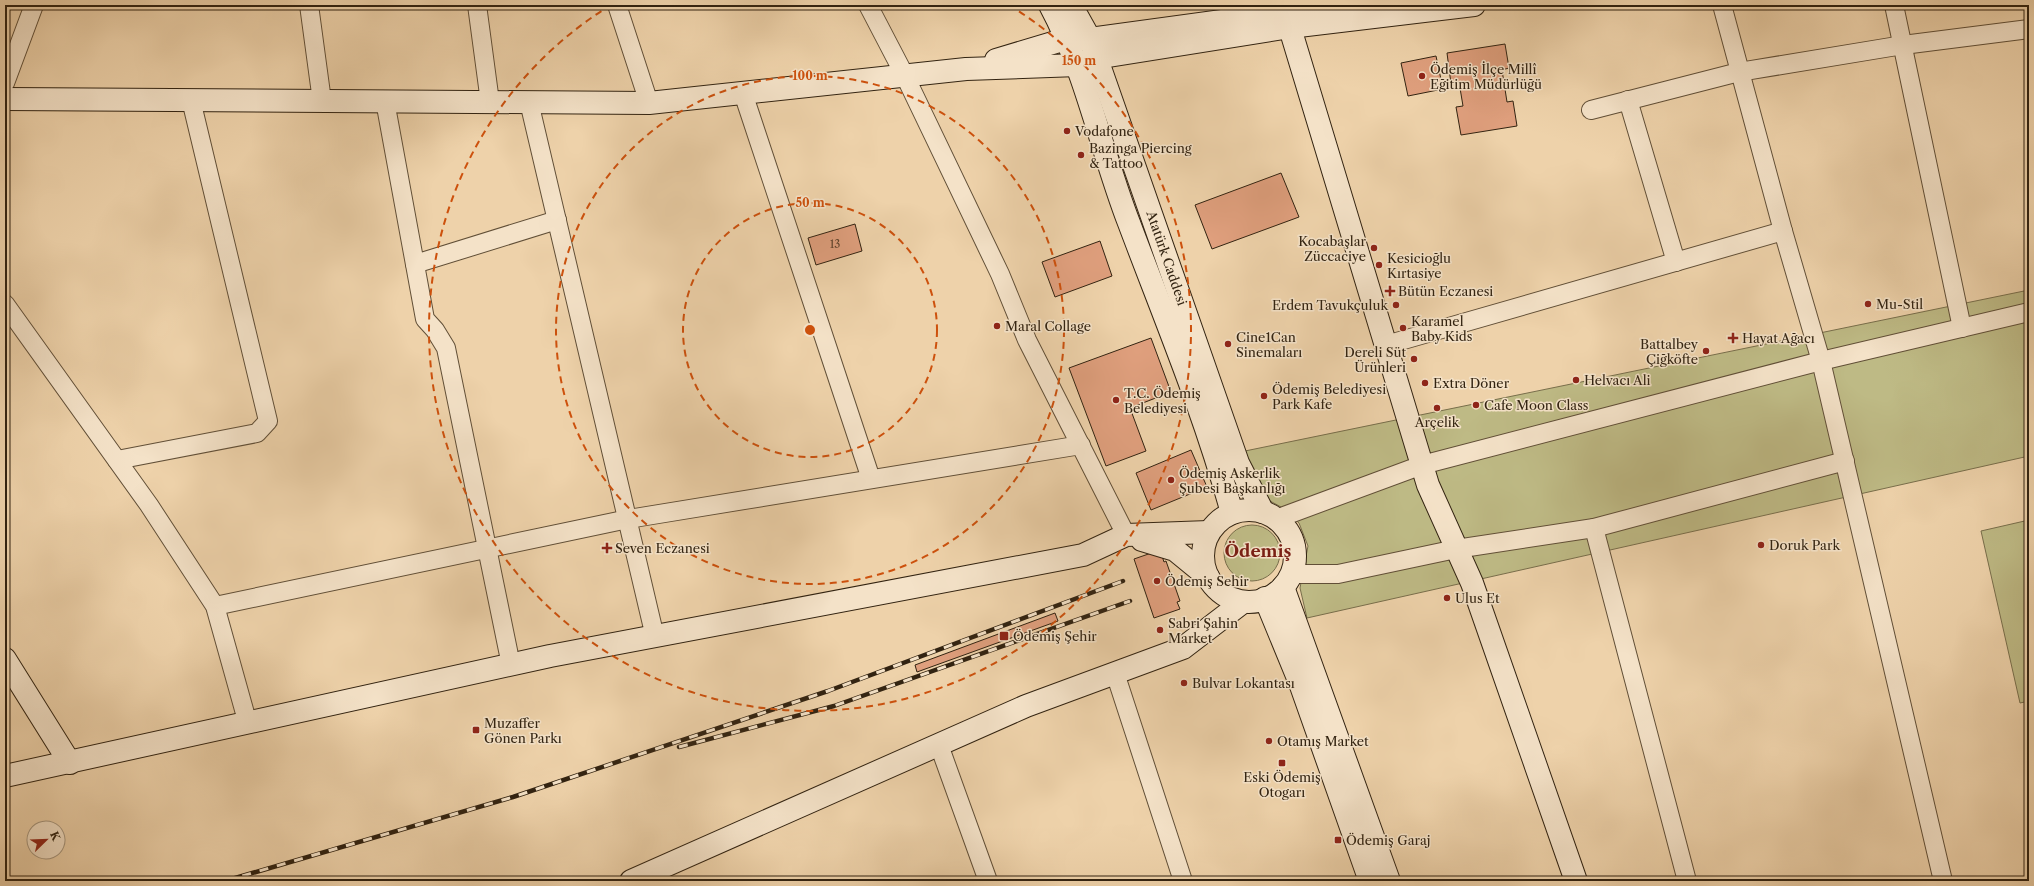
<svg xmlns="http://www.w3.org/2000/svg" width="2034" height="886" font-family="'Libre Caslon Text',serif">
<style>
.green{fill:#beba85;stroke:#786e4b}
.building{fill:#df9f7d;stroke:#322311}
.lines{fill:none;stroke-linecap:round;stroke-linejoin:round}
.street-casing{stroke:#614f37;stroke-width:20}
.secondary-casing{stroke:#322311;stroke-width:24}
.street{stroke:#f4e2c8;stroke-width:18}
.secondary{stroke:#f4e2c8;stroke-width:22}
.rail-casing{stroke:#322311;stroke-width:4.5}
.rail{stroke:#f4e2c8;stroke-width:3;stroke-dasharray:9;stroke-linecap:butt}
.ring{fill:none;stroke:#cd510d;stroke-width:2;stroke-dasharray:7 5}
.poi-dot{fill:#8f2418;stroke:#f4e2c8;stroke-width:1.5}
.labels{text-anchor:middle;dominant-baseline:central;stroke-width:3;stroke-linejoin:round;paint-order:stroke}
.number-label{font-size:11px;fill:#5d422c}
.poi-label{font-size:13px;fill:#322311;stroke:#f4e2c8;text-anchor:start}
.street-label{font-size:13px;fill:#322311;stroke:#f4e2c8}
.district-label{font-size:17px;font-weight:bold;fill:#7a1f14;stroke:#f4e2c8}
.centre{fill:#cd510d;stroke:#f4e2c8;stroke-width:2}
.ring-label{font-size:12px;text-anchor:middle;font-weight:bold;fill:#cd510d;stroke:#f4e2c8;stroke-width:3;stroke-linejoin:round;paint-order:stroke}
</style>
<rect width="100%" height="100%" fill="#eed2aa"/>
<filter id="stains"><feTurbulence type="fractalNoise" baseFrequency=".005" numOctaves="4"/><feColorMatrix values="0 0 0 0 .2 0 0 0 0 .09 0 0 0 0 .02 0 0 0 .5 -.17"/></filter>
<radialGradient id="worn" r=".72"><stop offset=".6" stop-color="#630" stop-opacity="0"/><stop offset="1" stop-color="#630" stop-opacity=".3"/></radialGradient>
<!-- green -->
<g class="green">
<path d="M2029,290v166l-722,162 -7,-30 8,-42 -9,-23 -18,-16 -20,-11 -16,-45z"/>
<path d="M2029,520v181l-9,2 -39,-172z"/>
<circle cx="1252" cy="553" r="28"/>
</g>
<!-- building -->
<g class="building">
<path d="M1505,44l4,24 -7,2 5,32 6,-1 4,25 -56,9 -5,-28 7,-1 -4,-24 -8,2 -4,-31z"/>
<path d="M1436,56l7,33 -35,7 -7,-33z"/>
<path d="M1281,173l18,44 -87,32 -17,-44z"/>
<path d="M855,224l7,27 -46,14 -8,-27z"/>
<path d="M1100,241l12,35 -57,21 -13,-35z"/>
<path d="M1151,338l20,54 -41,16 16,43 -40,15 -37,-98z"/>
<path d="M1191,450l16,37 -56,23 -15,-37z"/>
<path d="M1160,550l4,12 2,-1 14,40 -3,1 3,7 -26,9 -20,-59z"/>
<path d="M1055,613l3,8 -141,51 -2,-7z"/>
</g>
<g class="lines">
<defs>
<g id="street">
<path d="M309,5l13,96"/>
<path d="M477,5l13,97"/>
<path d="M617,5l32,98"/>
<path d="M868,5l37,71 95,198 27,66 99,195"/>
<path d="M1722,5l61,226 38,130 122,520"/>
<path d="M1894,5l68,323"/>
<path d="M5,83l29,-78"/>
<path d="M743,93l128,386"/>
<path d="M1628,100l48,162"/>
<path d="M385,101l40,218 10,11 11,18 65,317"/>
<path d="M529,102l126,535"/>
<path d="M1591,110l148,-38 164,-27 126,-16"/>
<path d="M415,264l142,-44"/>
<path d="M5,304l144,201 66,101 33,118"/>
<path d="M1386,345l397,-114"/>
<path d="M117,460l140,-27 11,-12 -77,-321"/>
<path d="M1276,519l146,-54 399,-104 208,-49"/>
<path d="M1594,528l93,353"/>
<path d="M1291,574h47l118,-25 138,-21 251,-67"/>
<path d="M215,606l413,-87 453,-74"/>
<path d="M1115,673l68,208"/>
<path d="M939,745l49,136"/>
</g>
<g id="secondary">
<path d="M1050,5c37,69 51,146 79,218 36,96 76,191 103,290"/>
<path d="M1071,5l19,34 148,424 25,49"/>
<path d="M1283,5l145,480 44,98 104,298"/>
<path d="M996,60l70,-21h24l248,-34"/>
<path d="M5,99l644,4 317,-34 112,-4 18,-7 194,-31 184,-22"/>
<circle cx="1249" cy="556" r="46"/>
<path d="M1142,540l33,10 33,27"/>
<path d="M1283,587l106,294"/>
<path d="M1265,598l35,85 70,198"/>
<path d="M5,659l65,104"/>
<path d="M5,776l545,-120 533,-101 43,-20 83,-3"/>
<path d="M631,881l395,-175 157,-58 60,-46"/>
</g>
</defs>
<!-- street casing -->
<use href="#street" class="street-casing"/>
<!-- secondary casing -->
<use href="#secondary" class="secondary-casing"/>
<!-- street -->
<use href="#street" class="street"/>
<!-- secondary -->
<use href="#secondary" class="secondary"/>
<defs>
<g id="rail">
<path d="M679,747l155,-41 296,-105"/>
<path d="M225,881l288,-84 315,-106 295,-110"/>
</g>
</defs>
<!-- rail casing -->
<use href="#rail" class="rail-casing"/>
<!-- rail -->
<use href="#rail" class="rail"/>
</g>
<!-- distance rings -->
<g class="ring">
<circle cx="810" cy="330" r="127"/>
<circle cx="810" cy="330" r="254"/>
<path d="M1009 5A381 381 0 1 1 611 5"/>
</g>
<!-- markers -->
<g class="poi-dot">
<circle cx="1422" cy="76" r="4"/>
<circle cx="1067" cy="131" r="4"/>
<circle cx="1081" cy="155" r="4"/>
<circle cx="1374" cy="248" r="4"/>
<circle cx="1379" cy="265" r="4"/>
<path d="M1388 285h4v4h4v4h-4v4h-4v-4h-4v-4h4z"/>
<circle cx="1868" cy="304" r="4"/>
<circle cx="1396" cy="305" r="4"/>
<circle cx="997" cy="326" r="4"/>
<circle cx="1403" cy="328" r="4"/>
<path d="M1731 332h4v4h4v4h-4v4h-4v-4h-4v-4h4z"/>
<circle cx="1228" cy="344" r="4"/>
<circle cx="1706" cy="351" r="4"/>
<circle cx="1414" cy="359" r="4"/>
<circle cx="1576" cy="380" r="4"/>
<circle cx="1425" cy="383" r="4"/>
<circle cx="1264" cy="396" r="4"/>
<circle cx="1116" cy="400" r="4"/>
<circle cx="1476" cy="405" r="4"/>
<circle cx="1437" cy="408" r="4"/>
<circle cx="1171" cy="480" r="4"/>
<circle cx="1761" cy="545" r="4"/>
<path d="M605 542h4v4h4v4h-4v4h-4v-4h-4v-4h4z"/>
<circle cx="1157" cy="581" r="4"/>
<circle cx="1447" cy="598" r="4"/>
<circle cx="1160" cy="630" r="4"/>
<rect x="999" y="631" width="10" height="10" rx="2"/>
<circle cx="1184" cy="683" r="4"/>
<rect x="472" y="726" width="8" height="8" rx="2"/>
<circle cx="1269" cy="741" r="4"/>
<rect x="1278" y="759" width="8" height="8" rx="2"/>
<rect x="1334" y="836" width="8" height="8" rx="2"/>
</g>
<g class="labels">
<!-- number labels -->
<g class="number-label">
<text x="835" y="244">13</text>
</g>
<!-- poi labels -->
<g class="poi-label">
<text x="1430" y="69">Ödemiş İlçe Millî<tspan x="1430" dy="15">Eğitim Müdürlüğü</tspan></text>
<text x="1075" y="131">Vodafone</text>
<text x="1089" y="148">Bazinga Piercing<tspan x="1089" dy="15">&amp; Tattoo</tspan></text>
<text x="1366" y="241" text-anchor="end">Kocabaşlar<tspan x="1366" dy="15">Züccaciye</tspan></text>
<text x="1387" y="258">Kesicioğlu<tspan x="1387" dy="15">Kırtasiye</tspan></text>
<text x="1398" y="291">Bütün Eczanesi</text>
<text x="1876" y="304">Mu-Stil</text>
<text x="1388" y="305" text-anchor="end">Erdem Tavukçuluk</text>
<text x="1411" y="321">Karamel<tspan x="1411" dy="15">Baby Kids</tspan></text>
<text x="1005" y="326">Maral Collage</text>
<text x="1236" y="337">Cine1Can<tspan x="1236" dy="15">Sinemaları</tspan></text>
<text x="1742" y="338">Hayat Ağacı</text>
<text x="1698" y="344" text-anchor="end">Battalbey<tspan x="1698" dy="15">Çiğköfte</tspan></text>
<text x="1406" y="352" text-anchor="end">Dereli Süt<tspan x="1406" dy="15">Ürünleri</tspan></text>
<text x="1584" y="380">Helvacı Ali</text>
<text x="1433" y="383">Extra Döner</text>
<text x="1272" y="389">Ödemiş Belediyesi<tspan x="1272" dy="15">Park Kafe</tspan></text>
<text x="1124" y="393">T.C. Ödemiş<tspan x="1124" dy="15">Belediyesi</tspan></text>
<text x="1484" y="405">Cafe Moon Class</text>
<text x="1437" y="422" text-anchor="middle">Arçelik</text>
<text x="1179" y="473">Ödemiş Askerlik<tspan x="1179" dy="15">Şubesi Başkanlığı</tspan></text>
<text x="1769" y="545">Doruk Park</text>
<text x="615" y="548">Seven Eczanesi</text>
<text x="1165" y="581">Ödemiş Sehir</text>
<text x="1455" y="598">Ulus Et</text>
<text x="1168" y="623">Sabri Şahin<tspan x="1168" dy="15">Market</tspan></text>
<text x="1013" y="636">Ödemiş Şehir</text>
<text x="1192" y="683">Bulvar Lokantası</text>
<text x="484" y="723">Muzaffer<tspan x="484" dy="15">Gönen Parkı</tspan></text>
<text x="1277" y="741">Otamış Market</text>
<text x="1282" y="777" text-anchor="middle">Eski Ödemiş<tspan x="1282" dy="15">Otogarı</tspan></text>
<text x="1346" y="840">Ödemiş Garaj</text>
</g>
<!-- street labels -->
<g class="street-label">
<text transform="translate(1167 258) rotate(71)">Atatürk Caddesi</text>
</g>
<!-- district labels -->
<g class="district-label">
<text x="1258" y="551">Ödemiş</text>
</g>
</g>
<circle cx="810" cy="330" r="6" class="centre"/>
<g class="ring-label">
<text x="1079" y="65">150 m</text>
<text x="810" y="80">100 m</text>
<text x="810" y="207">50 m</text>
</g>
<!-- margin -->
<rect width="2034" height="886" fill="none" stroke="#eed2aa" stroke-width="20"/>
<rect x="6" y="6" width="2022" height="874" fill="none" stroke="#322311" stroke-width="2"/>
<rect x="10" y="10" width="2014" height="866" fill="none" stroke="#322311"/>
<!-- north arrow -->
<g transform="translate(46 840) rotate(67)"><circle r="19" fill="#f4e2c8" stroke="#a6967f"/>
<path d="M0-3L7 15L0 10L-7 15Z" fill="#8f2418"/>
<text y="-6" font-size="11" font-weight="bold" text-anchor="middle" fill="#322311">K</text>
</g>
<rect width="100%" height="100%" filter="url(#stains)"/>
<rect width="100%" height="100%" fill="url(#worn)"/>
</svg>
